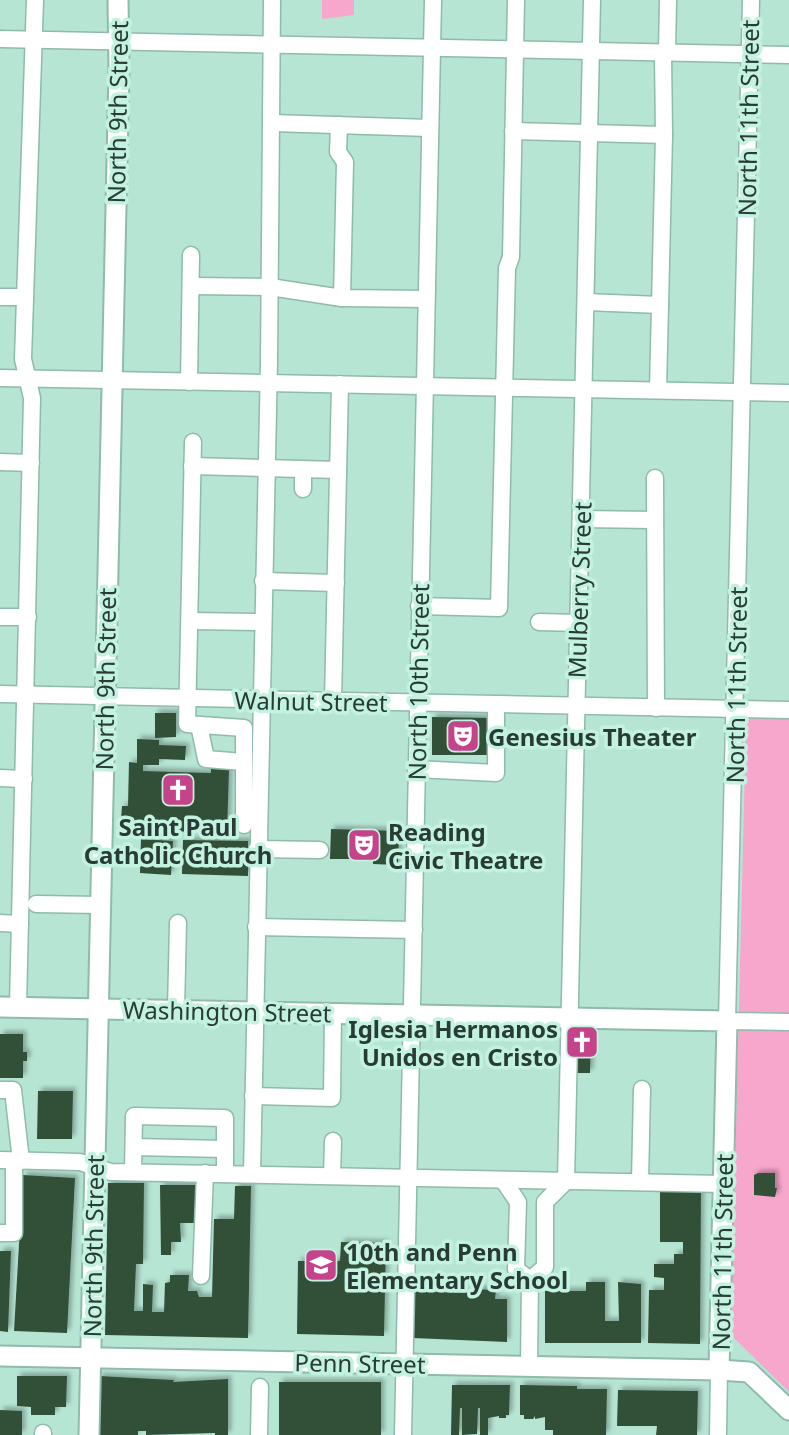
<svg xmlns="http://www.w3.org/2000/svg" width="789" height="1435" font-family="'Noto Sans',sans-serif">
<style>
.green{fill:#f7a7cc}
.building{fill:#325039;filter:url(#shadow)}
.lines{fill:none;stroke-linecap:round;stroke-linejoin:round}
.minor-casing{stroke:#8ebbab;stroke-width:19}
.major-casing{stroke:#8ebbab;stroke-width:23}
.minor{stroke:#fff;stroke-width:16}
.major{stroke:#fff;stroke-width:19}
.labels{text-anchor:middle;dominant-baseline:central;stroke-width:7;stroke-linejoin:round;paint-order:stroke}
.street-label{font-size:24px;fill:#293b35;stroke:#c3f2e1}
.poi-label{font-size:24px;font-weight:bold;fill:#293b35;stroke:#c3f2e1;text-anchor:start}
</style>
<defs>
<filter id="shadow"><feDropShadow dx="3.5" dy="-3.5" stdDeviation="2" flood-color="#0004"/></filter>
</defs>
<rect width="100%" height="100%" fill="#b6e5d4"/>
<!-- green -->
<g class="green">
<path d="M322,0h32v15l-32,4z"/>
<path d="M752,718l37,1v673l-55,-54 -3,-11 15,-601 1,-5z"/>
</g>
<!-- building -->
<g class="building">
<path d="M155,713h21v24l-21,1z"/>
<path d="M432,717l62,1v37h-62z"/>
<path d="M137,739l22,1v5l27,1 -1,14 -26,-1v6h-16v6l68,2v-4l18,1 -2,63 -93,-3v-9l-13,-1 1,-14h6l1,-44 8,1z"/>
<path d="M331,829l68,2 -1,34 -25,-1v-5h-43z"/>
<path d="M141,839l32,2 -2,34 -31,-2z"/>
<path d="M183,840l65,1v35l-66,-2z"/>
<path d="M574,1031l17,1 -1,41h-17z"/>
<path d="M0,1034h23v18h4v9h-4v17h-23z"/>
<path d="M38,1091h35l-1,48h-35z"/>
<path d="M758,1173h17v15h2l-2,9 -21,-2v-20z"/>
<path d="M23,1175l52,3 -8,155 -53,-2z"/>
<path d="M108,1183h36l-1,81h-7l-2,47h9v-27l10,1 -1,27h12l1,-29 5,-1v-7h19l-1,16h9l2,6h13l2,-78h20l1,-33h16l-3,152 -143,-3z"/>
<path d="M160,1185h40l1,38h-21l1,19h-10v13h-10z"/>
<path d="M660,1187l41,1 -1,156 -52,-1 1,-53h15v-12l-10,-1v-13h20v-10h9v-12h-23z"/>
<path d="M341,1242l45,1 -2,93 -87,-2 1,-73h42z"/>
<path d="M0,1251h11l-3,81 -8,-1z"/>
<path d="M586,1282h19v39h14l-1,-39 23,2v59h-96v-52h41z"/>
<path d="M415,1288l19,1v3l24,1h12v-4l26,1 -1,9h12v43l-94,-4z"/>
<path d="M17,1376h50l-1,31h-11v8h-24v-8l-14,-1z"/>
<path d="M99,1376l75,4 -1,2 55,-3v56h-13v-2l-69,2v-4h-8v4h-40z"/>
<rect x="279" y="1382" width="102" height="53"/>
<path d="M452,1385h58l-1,30h-3v3h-7v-2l-11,2v17h-8v-27h-2l-1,26 -15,1v-27h-2l-1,27h-8z"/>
<path d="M520,1385l57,1v3h30l-1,46h-53v-5h-8v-13l-10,2v-3l-2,3h-9v-4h-4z"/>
<path d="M618,1390l80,1 -1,44h-41l1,-9h-40z"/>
<path d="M0,1410l22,1v24h-22z"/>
</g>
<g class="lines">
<defs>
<g id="minor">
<path d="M751,0l-24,1021 62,1"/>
<path d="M0,39l789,16"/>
<path d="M667,53l1,-53"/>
<path d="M272,123l158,5"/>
<path d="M339,125l-1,27 7,10 -3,136"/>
<path d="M513,131l151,4"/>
<path d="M191,286l79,1 72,11 84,1"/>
<path d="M0,297h25"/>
<path d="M586,302l74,3"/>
<path d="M0,378l789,15"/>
<path d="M189,382l2,-127"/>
<path d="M658,390l6,-255 -1,-82"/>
<path d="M193,442l-6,282 57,4v97"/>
<path d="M0,462l31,1"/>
<path d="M192,466l146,4"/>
<path d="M655,478l1,230"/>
<path d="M303,489v-19"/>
<path d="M581,519l73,1"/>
<path d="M263,581l73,2"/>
<path d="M419,606l80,2 8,-340 4,-11 5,-257"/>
<path d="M0,617h28"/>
<path d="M191,621l71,1"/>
<path d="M539,622l39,1"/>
<path d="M0,694l789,16"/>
<path d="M333,701l7,-317"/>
<path d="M199,725l7,34 38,3"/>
<path d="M416,769l80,4v-68"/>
<path d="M0,778l24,1"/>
<path d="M257,849l63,1"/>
<path d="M36,904l64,1"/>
<path d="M0,923l20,1"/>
<path d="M256,927l158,3"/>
<path d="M18,1007l14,-609 -9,-39 12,-359"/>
<path d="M176,1010l2,-87"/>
<path d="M0,1090h13l8,71"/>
<path d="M253,1096l79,2 1,-85"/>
<path d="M134,1147l91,2"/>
<path d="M0,1160l80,2 31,10 613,12"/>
<path d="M133,1172l1,-56 91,2v56"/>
<path d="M252,1174l17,-812 3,-362"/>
<path d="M332,1176l1,-35"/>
<path d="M503,1180l15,22 -2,67 14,11 15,-13v-65l21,-21 26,-1181"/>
<path d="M640,1182l2,-93"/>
<path d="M0,1233h14v-72"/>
<path d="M201,1276l4,-103"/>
<path d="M529,1366l1,-86"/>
<path d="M43,1435v-2"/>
<path d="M259,1435l1,-48"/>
<path d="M403,1435l30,-1435"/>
<path d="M718,1435l1,-65"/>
</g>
<g id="major">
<path d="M0,1007l727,14 -8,349"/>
<path d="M0,1356l719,14 30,2 40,38"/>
<path d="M89,1435l30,-1365 -1,-70"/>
</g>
</defs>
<!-- minor casing -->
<use href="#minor" class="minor-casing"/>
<!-- major casing -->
<use href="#major" class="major-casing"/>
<!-- minor -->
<use href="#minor" class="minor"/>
<!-- major -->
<use href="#major" class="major"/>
</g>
<!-- icons -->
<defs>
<symbol id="theatre-square" viewBox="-11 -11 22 22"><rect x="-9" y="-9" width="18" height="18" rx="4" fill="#c5438b" stroke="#c3f2e1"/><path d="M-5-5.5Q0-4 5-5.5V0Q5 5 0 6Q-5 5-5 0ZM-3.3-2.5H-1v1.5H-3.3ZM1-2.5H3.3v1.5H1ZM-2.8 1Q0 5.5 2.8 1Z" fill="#fff"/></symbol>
<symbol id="church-square" viewBox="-11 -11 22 22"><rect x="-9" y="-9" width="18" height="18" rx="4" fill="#c5438b" stroke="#c3f2e1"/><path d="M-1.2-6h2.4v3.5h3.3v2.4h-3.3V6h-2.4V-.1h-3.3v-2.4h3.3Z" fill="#fff"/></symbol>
<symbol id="school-square" viewBox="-11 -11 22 22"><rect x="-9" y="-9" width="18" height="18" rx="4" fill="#c5438b" stroke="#c3f2e1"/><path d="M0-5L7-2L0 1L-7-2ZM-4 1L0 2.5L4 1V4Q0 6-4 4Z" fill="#fff"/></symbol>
</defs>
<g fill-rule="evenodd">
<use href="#theatre-square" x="444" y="717" width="38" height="38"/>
<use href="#church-square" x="159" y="771" width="38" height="38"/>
<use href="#theatre-square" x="345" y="826" width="38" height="38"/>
<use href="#church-square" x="563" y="1023" width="38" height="38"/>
<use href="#school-square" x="302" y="1246" width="38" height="38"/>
</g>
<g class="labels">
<!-- street labels -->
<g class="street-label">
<text transform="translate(117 112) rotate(-89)">North 9th Street</text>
<text transform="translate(748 118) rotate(-89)">North 11th Street</text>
<text transform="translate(579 590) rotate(-88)">Mulberry Street</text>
<text transform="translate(105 679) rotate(-89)">North 9th Street</text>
<text transform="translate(418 682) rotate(-89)">North 10th Street</text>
<text transform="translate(736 685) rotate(-89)">North 11th Street</text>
<text transform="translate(311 701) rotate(1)">Walnut Street</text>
<text transform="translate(227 1011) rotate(1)">Washington Street</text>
<text transform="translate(93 1246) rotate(-89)">North 9th Street</text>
<text transform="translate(722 1252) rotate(-89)">North 11th Street</text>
<text transform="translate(360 1363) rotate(1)">Penn Street</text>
</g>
<!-- poi labels -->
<g class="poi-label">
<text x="488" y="736">Genesius Theater</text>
<text x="178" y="826" text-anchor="middle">Saint Paul<tspan x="178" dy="28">Catholic Church</tspan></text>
<text x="388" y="831">Reading<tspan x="388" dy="28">Civic Theatre</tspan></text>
<text x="558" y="1028" text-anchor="end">Iglesia Hermanos<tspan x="558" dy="28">Unidos en Cristo</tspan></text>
<text x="346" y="1251">10th and Penn<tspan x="346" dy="28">Elementary School</tspan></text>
</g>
</g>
</svg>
